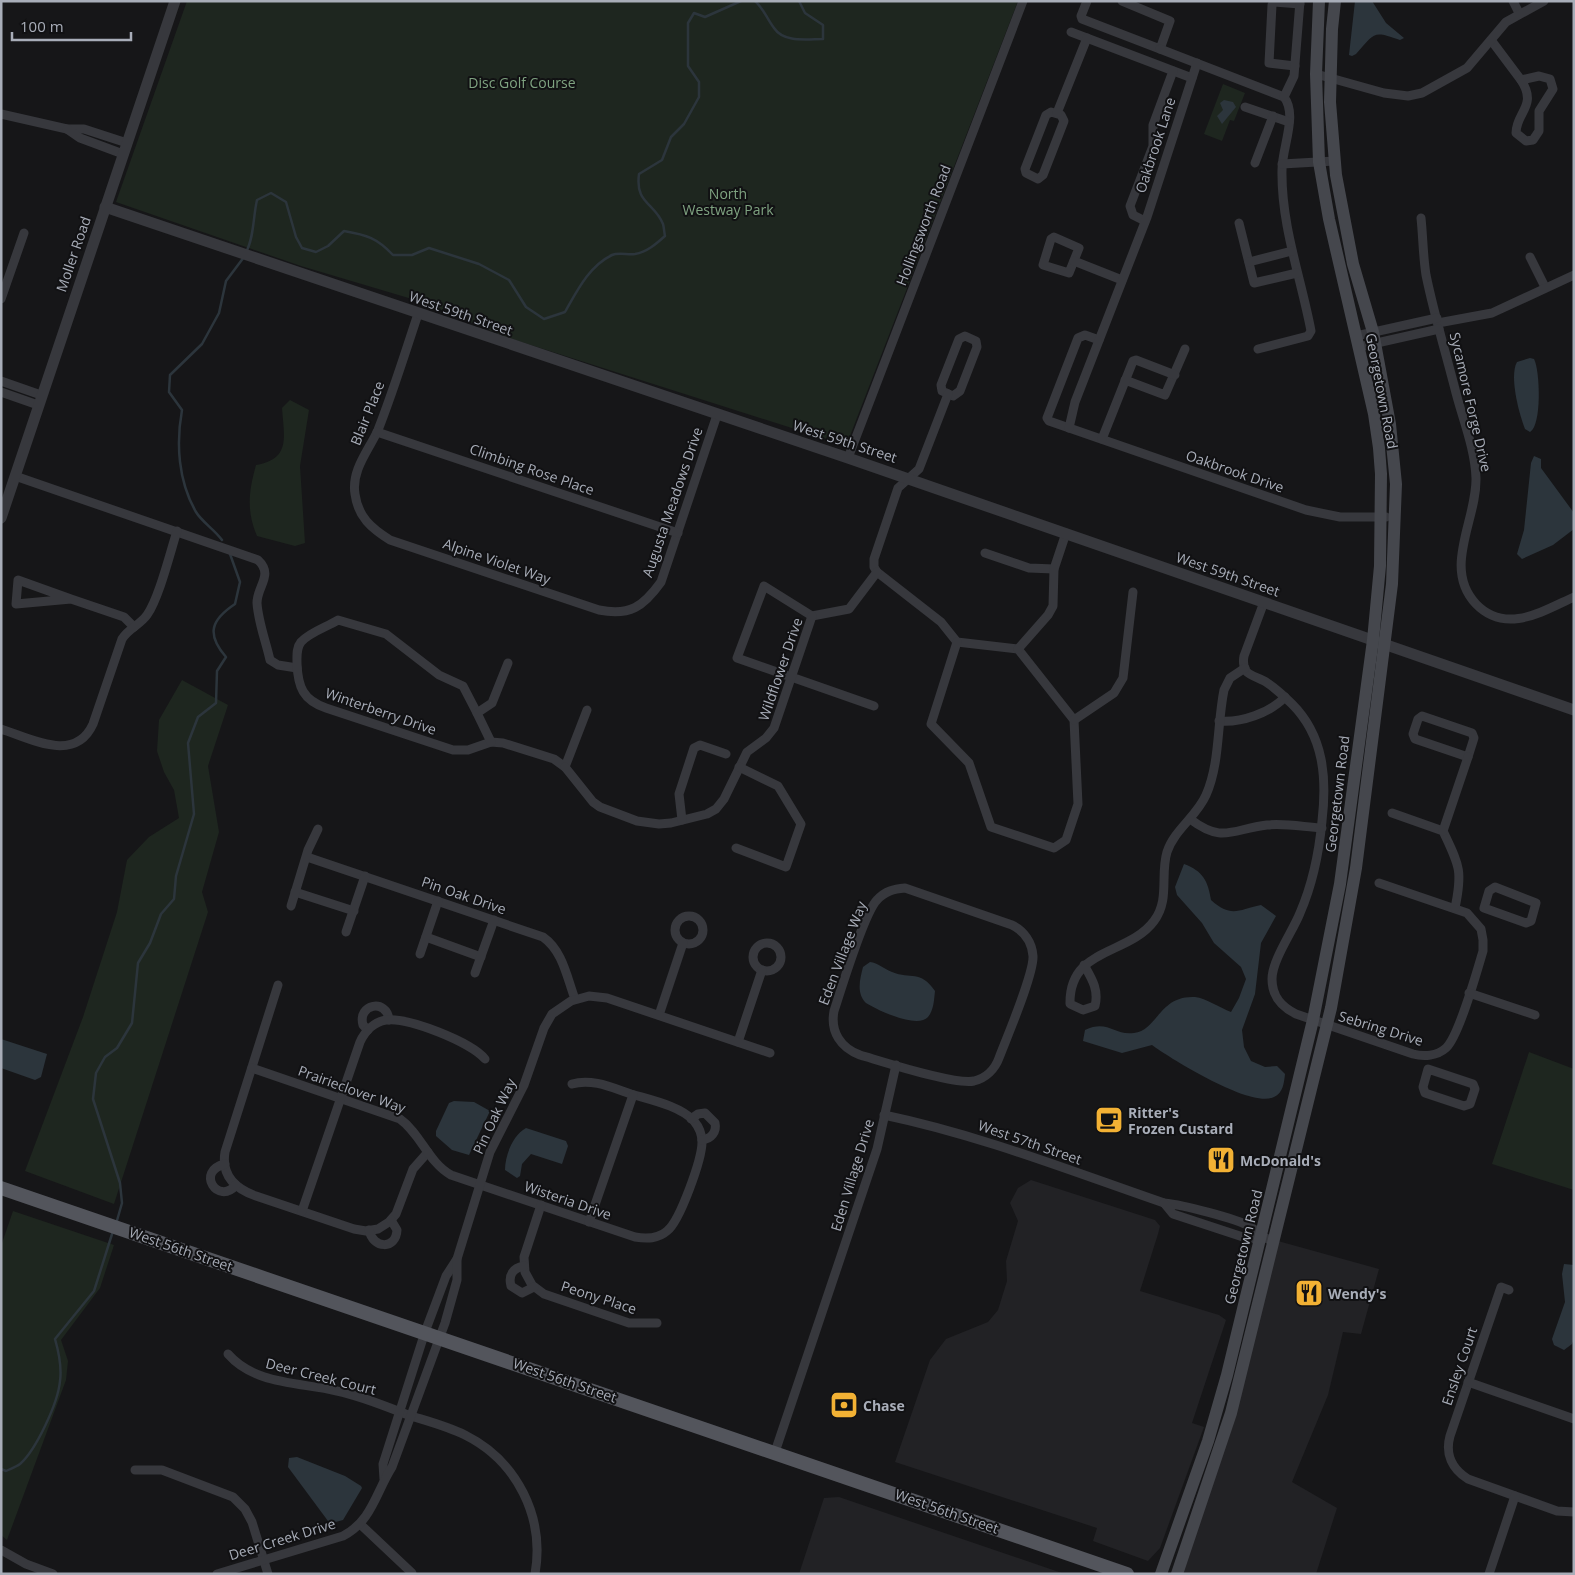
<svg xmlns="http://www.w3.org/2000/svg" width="1575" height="1575" font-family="'Open Sans',sans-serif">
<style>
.built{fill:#222225}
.green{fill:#1e261f}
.water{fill:#2c353c}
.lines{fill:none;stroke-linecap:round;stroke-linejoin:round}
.stream{stroke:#2c353c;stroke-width:2.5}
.minor{stroke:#37383d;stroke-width:9}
.tertiary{stroke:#37383d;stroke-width:11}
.secondary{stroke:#45474d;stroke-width:12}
.primary{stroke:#53555c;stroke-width:14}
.labels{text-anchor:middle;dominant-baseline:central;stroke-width:4;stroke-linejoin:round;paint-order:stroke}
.park-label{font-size:14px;fill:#7fa381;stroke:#111113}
.street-label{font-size:14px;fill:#a8adb8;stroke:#111113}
.poi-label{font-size:14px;font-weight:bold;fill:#a8adb8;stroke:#111113;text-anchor:start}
</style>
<rect width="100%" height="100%" fill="#161618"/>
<!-- built -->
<g class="built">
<path d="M1031,1180l124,40 5,6 -2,8 -18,57 79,24 7,5 -34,103 12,4 -44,121 -12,13 -55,-20 4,-13 -202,-66 35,-102 16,-21 42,-17 10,-12 9,-29 -1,-20 12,-40 -8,-18 8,-15z"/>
<path d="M1278,1241l101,28 -18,65 -18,-2 -15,63 -36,87 45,26 -21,66h-134z"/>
<path d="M839,1497l217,74 9,3h-266l25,-76z"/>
</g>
<!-- green -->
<g class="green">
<path d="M187,1h831l-170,440 -6,3 -336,-107 -84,-35 -121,-36 -185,-64z"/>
<path d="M1223,84l22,9 -11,28 -4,-1 -8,21 -18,-7z"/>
<path d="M290,400l19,10 -9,56 5,77 -10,3 -38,-10c-11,-25 -8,-46 -1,-71 35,-6 28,-28 26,-57z"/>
<path d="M182,680l46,25 -20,61 11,66 -17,60 6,20 -94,292 -89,-33 58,-154 34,-105 10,-52 22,-23 30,-19 -5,-28 -10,-18 -7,-21 2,-31z"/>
<path d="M1529,1052l45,17v121l-82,-26z"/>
<path d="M13,1211l101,34 -14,43 -39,52 7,21 -2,19 -59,160 -6,-5v-289z"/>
</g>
<!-- water -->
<g class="water">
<path d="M1355,1h17l14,22 18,15 -4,2c-28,-10 -25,-7 -44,14l-4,2 -3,-1z"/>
<path d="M1224,100l9,2 3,5 -14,17 -5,-8 6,-6 -3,-7z"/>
<path d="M1530,358l4,1c6,11 8,66 -4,73l-5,-3c-6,-15 -16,-53 -8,-67z"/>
<path d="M1534,456l7,3v9l33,45v16l-21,16 -31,14 -5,-5 7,-24 7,-67z"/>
<path d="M1184,864c19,7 24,17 27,36 20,18 27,10 50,5l15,11 -15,27 -6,51 -13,36 2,17 7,14 14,6 12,-1 8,8c-1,9 -2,19 -11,23 -22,12 -103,-38 -122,-52l-30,8 -39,-12 2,-11c23,-11 29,6 49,3 24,-3 25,-38 61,-36 11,1 25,11 36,15l8,-14 7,-19 -5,-12 -27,-24 -12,-20 -25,-28 -2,-8z"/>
<path d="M870,962c8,1 14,7 22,10 19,8 28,-3 43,19 -1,8 -1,19 -7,26 -11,12 -51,-7 -62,-14 -10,-10 -6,-24 -3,-36z"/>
<path d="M1,1039l46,15 -6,23 -6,3 -34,-12z"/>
<path d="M454,1101l20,1 16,9 -21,44 -17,-5 -16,-14v-5l13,-28z"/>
<path d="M526,1128l40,13 2,5 -6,18 -31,-10 -9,10 -2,12 -3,2 -12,-8c0,-15 8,-35 21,-42z"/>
<path d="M1564,1264l10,1v74l-2,5 -8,6 -10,-5 -2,-6 13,-37 -3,-28z"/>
<path d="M297,1457l48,19 16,10 1,2 -19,32 -11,3 -4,-2 -40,-54 1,-9z"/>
</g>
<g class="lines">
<!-- stream -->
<g class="stream">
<path d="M755,1c9,8 12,18 19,27 10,15 33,11 49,11v-14l-18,-12 -6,-12"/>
<path d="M246,252c8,-14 7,-35 11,-52l14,-7 15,9 10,35 6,11 14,4 12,-6 16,-15c23,4 33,7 49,24h19l17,-7 50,16 30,16 17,27 18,12 21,-7c12,-21 24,-46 47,-57 6,-3 16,0 23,-1 12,-2 21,-10 30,-18 -1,-4 -1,-9 -2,-12 -9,-22 -28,-20 -24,-50l23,-14 9,-23 13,-13 15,-27v-15l-11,-16v-43l6,-10 11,4 36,-16"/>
<path d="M222,540c-8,-11 -20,-18 -26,-28 -18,-31 -20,-69 -14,-102l-13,-18 1,-17 32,-31 17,-31 7,-32 18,-24"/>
<path d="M116,1224l6,-21 -2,-20 -27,-84 3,-26 9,-16 12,-9 15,-25 6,-60 12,-20 11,-29 13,-15 2,-23 18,-62 -6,-71 10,-26 18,-14 1,-32 9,-14c-20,-23 -15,-37 9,-53l5,-22 -10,-28"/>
<path d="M1,1469l5,2c4,-2 10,-4 14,-7 16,-14 38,-61 40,-83 2,-14 -1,-28 -5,-42l39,-48 19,-60"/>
</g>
<!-- minor -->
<g class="minor">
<path d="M1087,1l-6,15 1,3 78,30 10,-28 -48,-20"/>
<path d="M1513,1l6,12"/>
<path d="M1071,32l121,46"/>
<path d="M1491,40l30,40"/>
<path d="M1160,49l124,48c14,18 -2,50 -2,73 -1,55 19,108 29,161l-3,5 -50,13"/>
<path d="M1295,66l-26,-3 3,-58 2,-3 26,2"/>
<path d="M1316,74l68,19 24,3 14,-3 45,-25 39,-46 38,-21"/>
<path d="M1539,76l11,3 3,10 -14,22v20l-6,9 -7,1 -10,-8c0,-21 22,-27 5,-53z"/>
<path d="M1284,97l10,-21 6,-75"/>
<path d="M1245,107l44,15"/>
<path d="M1051,112l10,3 3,6 -21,54 -5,4 -12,-6 -1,-4 21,-54z"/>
<path d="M1057,113l30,-75"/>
<path d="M1,114l66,15h17l43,14"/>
<path d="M67,129l13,9 43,16"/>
<path d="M1255,163l18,-47"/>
<path d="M1282,164l53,-3"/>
<path d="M1421,218c2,19 2,38 5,57 8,39 20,79 30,118 7,27 19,56 20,85 1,42 -34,90 0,126 30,31 67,7 98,-7"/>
<path d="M1145,221l-12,-6 -3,-9 23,-60v-21l20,-54"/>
<path d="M1239,223l15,60 43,-10"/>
<path d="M1054,237l25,11 -10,25 -26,-8 8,-26z"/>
<path d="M1530,257l15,30"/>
<path d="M1074,261l48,19"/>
<path d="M1249,262l43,-11"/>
<path d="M1,299l23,-66"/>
<path d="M418,314c-13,39 -25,78 -40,116 -9,20 -27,40 -23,64 3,23 16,34 35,46l209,70c31,6 44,-3 62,-28l56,-167"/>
<path d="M1438,323l54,-10 82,-38"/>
<path d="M965,336l11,5 1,6 -17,44 -7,5 -11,-5 -1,-6 18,-46z"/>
<path d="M1356,336l81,-18"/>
<path d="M1099,340l-14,-5 -7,3 -31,80 2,3 257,89 34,7h46"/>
<path d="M1359,347l80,-18"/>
<path d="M1125,380l40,15 20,-46"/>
<path d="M1,381l40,14"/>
<path d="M1,392l37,13"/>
<path d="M948,394l-29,75 -21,19 -24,71v8l3,5 64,50 16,20 61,7"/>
<path d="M1069,428l6,-26 72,-185 50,-154"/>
<path d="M377,432l301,101"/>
<path d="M1102,439l31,-78 3,-1 39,15"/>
<path d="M848,458l175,-457"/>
<path d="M15,476l243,84c16,15 -1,26 -1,43 1,18 9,39 13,57l8,5 19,3"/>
<path d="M985,553l44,15 25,1"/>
<path d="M71,599l-53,-19 -2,24 55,-5 53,18 10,10"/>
<path d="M1264,602l-20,54c-1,5 -1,10 2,15 4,5 14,7 20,11 9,6 18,14 26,22 32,32 35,74 30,117 -3,32 -9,62 -22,92 -7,18 -28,47 -28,66 0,18 10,28 24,35l117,40c11,3 24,2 33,-6 13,-12 31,-77 37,-97v-11l-2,-11 -14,-16 -88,-30"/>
<path d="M812,616l-48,-30 -27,72 137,48"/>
<path d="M812,616l37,-7 28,-37"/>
<path d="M957,642l-26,82 38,39 22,64 63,21 12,-8 12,-36 -4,-84 -56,-71"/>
<path d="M1018,649l30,-34 5,-9 1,-37 12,-36"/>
<path d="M477,713l-14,-27 -24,-11 -53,-41 -48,-14c-11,7 -28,12 -37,22 -5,6 -4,14 -4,22 1,23 6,36 29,44l127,42h15l23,-8 12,1 51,16 11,8 22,-57"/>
<path d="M1422,716l50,17 2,5 -6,19 -53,-18 -2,-5 5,-15z"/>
<path d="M1074,720l40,-27 9,-15 10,-86"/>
<path d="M1219,721c22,2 51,-8 66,-24"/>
<path d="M1,729c29,9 74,35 92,-5l29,-85c7,-11 18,-14 25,-24 12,-17 23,-62 30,-84"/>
<path d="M491,742l-14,-29 15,-10 16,-40"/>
<path d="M565,767l28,35 7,5 37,14 22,3 12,-1 36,-9 9,-5 8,-10 23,-47 19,-14 8,-10 38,-112"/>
<path d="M1392,813l51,18c16,34 20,39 12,77"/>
<path d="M1190,819c33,25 42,10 77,6 18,-2 37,2 55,3"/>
<path d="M682,820l-3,-26 15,-46 6,-3 26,9"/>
<path d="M1443,831l25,-74"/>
<path d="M736,848l50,19 15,-43 -23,-38 -39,-19"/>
<path d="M307,857l236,80c20,14 24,41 32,62"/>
<path d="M1495,887l41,16 -5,18 -5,2 -42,-15 5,-17z"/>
<path d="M905,888l107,37c12,6 20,17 21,31 1,18 -26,81 -34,102 -4,11 -13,20 -25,23 -20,4 -90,-19 -114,-26 -19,-7 -30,-23 -26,-44 7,-21 30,-98 43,-111 8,-9 17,-11 28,-12z"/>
<path d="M295,892l59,19"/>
<path d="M291,906l17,-56 10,-21"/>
<circle cx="689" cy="930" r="14"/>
<path d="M346,932l19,-56"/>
<path d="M426,937l55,20"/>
<circle cx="767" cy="957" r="14"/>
<path d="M420,954l18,-53"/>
<path d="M1084,965c8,14 15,25 11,41l-12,4 -13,-6c-1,-57 58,-48 84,-83 16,-21 6,-46 13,-69 7,-22 30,-36 39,-57 14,-31 11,-71 18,-105l6,-12 15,-10"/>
<path d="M475,973l19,-53"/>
<path d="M278,985l-53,167c-4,24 11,37 31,44l98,33 12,2 12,-2 11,-7 7,-8 17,-45 15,-17"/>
<path d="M1469,993l66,22"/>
<path d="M659,1015l24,-72"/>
<path d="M368,1030l-5,-5c-6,-21 24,-27 26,-5"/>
<path d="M738,1042l24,-72"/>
<path d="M252,1068l148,51c21,15 28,43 51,56l184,62c12,2 23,2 32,-6 13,-10 35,-72 35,-89 0,-7 -3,-15 -8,-21 -14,-15 -43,-21 -63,-27 -18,-6 -39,-16 -59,-10"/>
<path d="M1428,1069l45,15 2,5 -5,15 -6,2 -39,-13 -2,-6z"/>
<path d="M884,1115c96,20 187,56 280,88 19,2 71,15 87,24 9,6 10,10 23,15"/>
<path d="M691,1119l7,-5 7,-1 10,10c2,9 -4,16 -13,17"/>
<path d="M225,1164c-30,7 -7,42 11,21"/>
<path d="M1164,1203l9,11 76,25 12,-2"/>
<path d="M541,1205l-17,52 1,15 7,13 12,9 85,29h28"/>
<path d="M302,1211l58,-169c5,-11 14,-20 26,-22 22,-3 85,22 99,39"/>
<path d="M589,1222l44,-127"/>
<path d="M369,1230c4,19 27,20 28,0l-6,-10"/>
<path d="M524,1266c-11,2 -16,9 -13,20l11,7 12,-6"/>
<path d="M1509,1290l-8,-3 -51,149c-5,18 2,33 18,43l89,32 17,1"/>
<path d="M228,1354c27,31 71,28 109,37 24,5 48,15 71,24 19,6 39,11 57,20 52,26 80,82 70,139"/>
<path d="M1468,1382l106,37"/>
<path d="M775,1452l102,-303 19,-84"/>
<path d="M135,1470h27l71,27 12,12 7,13 16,52"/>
<path d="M384,1479l-1,-15 42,-132 21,-56 11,-17"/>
<path d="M360,1524l52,49"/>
<path d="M1,1550l25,14 27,10"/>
<path d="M217,1574l126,-38c29,-15 33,-44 49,-69l53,-144 12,-43v-21l33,-107 34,-67 20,-57 8,-14 19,-13 18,-5 18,2 163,55"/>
<path d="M1489,1574l26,-78"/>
</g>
<!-- tertiary -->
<g class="tertiary">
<path d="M105,207l743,251 726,252"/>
<path d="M1,518l174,-517"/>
</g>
<!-- secondary -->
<g class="secondary">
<path d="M1161,1574l47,-133 19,-66 86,-355 27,-136 33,-244 7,-74 1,-92 -2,-26 -5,-34 -45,-195 -10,-57 -3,-88 3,-73"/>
<path d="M1177,1574l54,-161 100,-405 25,-140 36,-284 4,-100 -6,-60 -17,-92 -20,-68 -17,-89 -6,-73 2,-73 3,-28"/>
</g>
<!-- primary -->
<path class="primary" d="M1,1188l1126,386"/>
</g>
<!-- icons -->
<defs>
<symbol id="cafe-square" viewBox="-11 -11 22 22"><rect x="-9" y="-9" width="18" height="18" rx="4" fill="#f2b134" stroke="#111113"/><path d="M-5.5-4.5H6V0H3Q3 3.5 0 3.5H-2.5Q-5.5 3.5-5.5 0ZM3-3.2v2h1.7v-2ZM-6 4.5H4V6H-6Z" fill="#111"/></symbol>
<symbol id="restaurant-square" viewBox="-11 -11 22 22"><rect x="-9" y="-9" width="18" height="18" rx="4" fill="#f2b134" stroke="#111113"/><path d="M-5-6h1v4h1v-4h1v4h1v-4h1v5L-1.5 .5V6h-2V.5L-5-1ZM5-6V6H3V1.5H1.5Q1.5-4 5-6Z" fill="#111"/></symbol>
<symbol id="bank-square" viewBox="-11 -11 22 22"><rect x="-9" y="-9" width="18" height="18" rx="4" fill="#f2b134" stroke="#111113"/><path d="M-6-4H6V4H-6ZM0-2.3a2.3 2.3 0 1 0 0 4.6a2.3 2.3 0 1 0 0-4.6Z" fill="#111"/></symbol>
</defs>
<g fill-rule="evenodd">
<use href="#cafe-square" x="1093" y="1104" width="32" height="32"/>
<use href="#restaurant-square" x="1205" y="1144" width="32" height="32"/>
<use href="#restaurant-square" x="1293" y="1277" width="32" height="32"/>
<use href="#bank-square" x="828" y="1389" width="32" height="32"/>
</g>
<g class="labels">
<!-- park labels -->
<g class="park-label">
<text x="522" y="82">Disc Golf Course</text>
<text x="728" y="193">North<tspan x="728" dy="16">Westway Park</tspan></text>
</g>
<!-- street labels -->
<g class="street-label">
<text transform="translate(1155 145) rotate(-72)">Oakbrook Lane</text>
<text transform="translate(923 225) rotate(-69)">Hollingsworth Road</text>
<text transform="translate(73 254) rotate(-71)">Moller Road</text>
<text transform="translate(461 313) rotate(19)">West 59th Street</text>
<text transform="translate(1382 391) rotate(79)">Georgetown Road</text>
<text transform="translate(1471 402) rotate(77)">Sycamore Forge Drive</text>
<text transform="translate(367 413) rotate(-68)">Blair Place</text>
<text transform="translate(845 441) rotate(18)">West 59th Street</text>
<text transform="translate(532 469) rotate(19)">Climbing Rose Place</text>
<text transform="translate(1235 471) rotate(19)">Oakbrook Drive</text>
<text transform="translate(672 502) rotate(-71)">Augusta Meadows Drive</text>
<text transform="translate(497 561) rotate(19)">Alpine Violet Way</text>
<text transform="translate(1228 574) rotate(19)">West 59th Street</text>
<text transform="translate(780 669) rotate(-71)">Wildflower Drive</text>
<text transform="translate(381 711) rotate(19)">Winterberry Drive</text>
<text transform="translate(1337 794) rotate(-83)">Georgetown Road</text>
<text transform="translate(464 895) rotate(19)">Pin Oak Drive</text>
<text transform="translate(842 953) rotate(-69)">Eden Village Way</text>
<text transform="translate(1381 1028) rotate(17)">Sebring Drive</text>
<text transform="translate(352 1089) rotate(20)">Prairieclover Way</text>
<text transform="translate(494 1116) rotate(-65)">Pin Oak Way</text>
<text transform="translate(1030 1142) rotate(19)">West 57th Street</text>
<text transform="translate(852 1175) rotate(-73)">Eden Village Drive</text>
<text transform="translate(568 1200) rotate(19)">Wisteria Drive</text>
<text transform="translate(1243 1247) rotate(-76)">Georgetown Road</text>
<text transform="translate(181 1249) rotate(19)">West 56th Street</text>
<text transform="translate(599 1297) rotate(18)">Peony Place</text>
<text transform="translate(1459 1366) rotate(-71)">Ensley Court</text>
<text transform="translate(321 1376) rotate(14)">Deer Creek Court</text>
<text transform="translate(565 1380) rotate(19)">West 56th Street</text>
<text transform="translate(947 1511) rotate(19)">West 56th Street</text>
<text transform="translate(282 1539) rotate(-17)">Deer Creek Drive</text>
</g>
<!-- poi labels -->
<g class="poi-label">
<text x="1128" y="1112">Ritter's<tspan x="1128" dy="16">Frozen Custard</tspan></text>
<text x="1240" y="1160">McDonald's</text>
<text x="1328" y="1293">Wendy's</text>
<text x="863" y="1405">Chase</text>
</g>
</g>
<!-- border -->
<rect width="1575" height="1575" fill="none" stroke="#a8adb8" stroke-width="5"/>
<!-- scale -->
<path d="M12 32v8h119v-8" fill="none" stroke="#a8adb8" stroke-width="2.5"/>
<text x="20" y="32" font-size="15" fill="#a8adb8" stroke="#111113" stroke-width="4" paint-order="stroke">100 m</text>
</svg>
